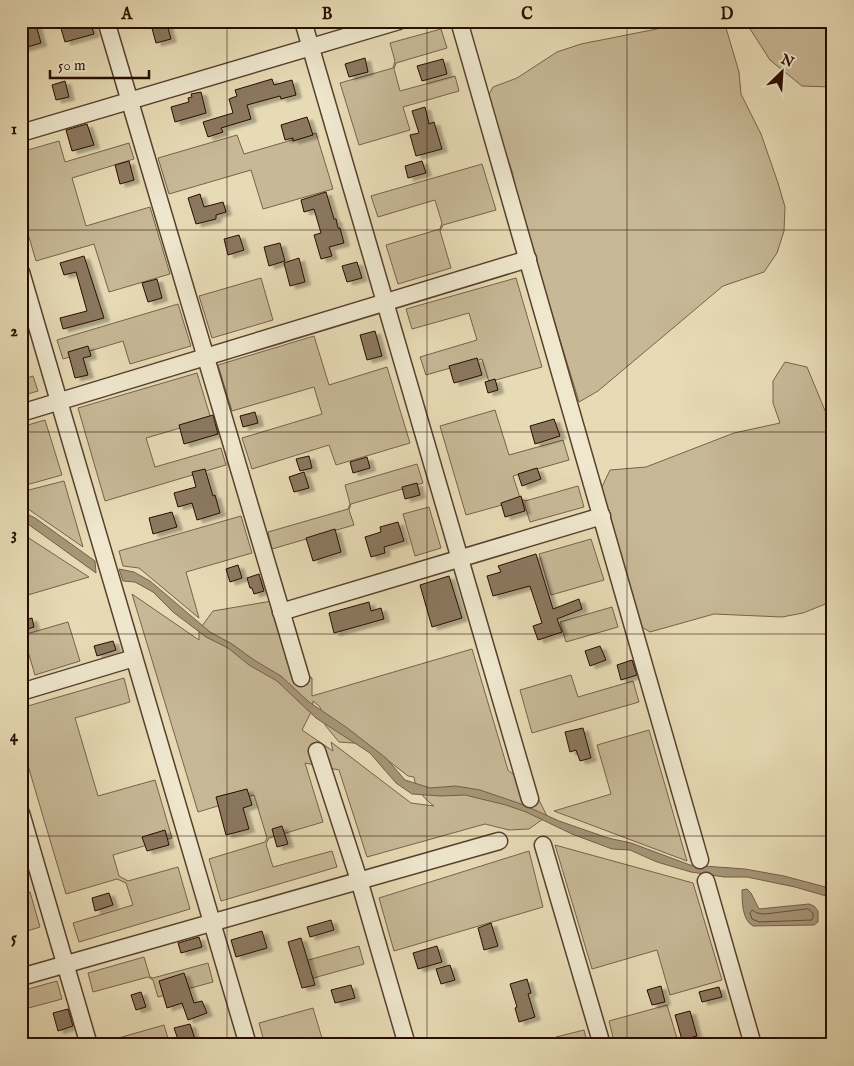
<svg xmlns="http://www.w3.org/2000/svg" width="854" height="1066" font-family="'IM FELL English',serif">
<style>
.green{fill:#c7b896;stroke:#78624b;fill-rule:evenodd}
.water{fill:#a69577;stroke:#745f47}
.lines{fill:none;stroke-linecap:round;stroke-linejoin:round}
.shore{stroke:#67513c;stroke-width:1}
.building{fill:#8b785e;stroke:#280d00;filter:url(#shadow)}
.minor-casing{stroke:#58402d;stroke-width:19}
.minor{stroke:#efe8cf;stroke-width:16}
.grid{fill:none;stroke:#280d00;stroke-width:1;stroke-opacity:0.55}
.neatline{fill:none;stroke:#280d00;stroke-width:2}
.grid-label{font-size:16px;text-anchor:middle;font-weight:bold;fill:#280d00}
</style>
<defs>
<filter id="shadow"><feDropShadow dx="5.5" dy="3" stdDeviation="1" flood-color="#0004"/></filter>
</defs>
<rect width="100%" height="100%" fill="#e7dbb5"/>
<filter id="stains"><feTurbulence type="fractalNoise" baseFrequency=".004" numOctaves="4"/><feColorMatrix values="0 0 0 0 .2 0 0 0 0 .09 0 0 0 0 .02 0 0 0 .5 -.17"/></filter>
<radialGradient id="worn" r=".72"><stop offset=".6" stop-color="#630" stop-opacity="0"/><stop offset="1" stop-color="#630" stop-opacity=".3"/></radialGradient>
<!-- green -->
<g class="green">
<path d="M697,21h11l18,7 13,44 2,22 20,40 17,49 7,24 -1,24 -7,22 -13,19 -41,14 -125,105 -19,11 -57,-187 -10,-44 -8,-23 -21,-42 10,-19 24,-9 40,-26 24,-8z"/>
<path d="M745,21h88v66l-31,-1 -32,-26z"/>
<path d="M441,29l6,19 -51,15 -2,6 6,22 55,-15 4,15 -56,16 7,23 -51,15 -19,-62 53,-15 2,-7 -5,-18z"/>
<path d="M316,133l17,56 -70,20 -12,-39 -82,24 -11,-36 79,-23 7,19z"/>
<path d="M59,141l6,21 64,-19 5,16 -62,19 14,48 64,-19 20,67 -61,18 -15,-48 -58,17 -15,-51v-58z"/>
<path d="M482,164l14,46 -53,15 -3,6 11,37 -53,16 -12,-39 54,-16 2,-6 -7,-23 -57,17 -7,-21z"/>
<path d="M261,278l12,42 -61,18 -13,-42z"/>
<path d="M516,278l26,89 -53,15 -7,-23 -56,16 -6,-18 57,-17 -8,-27 -57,16 -6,-20z"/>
<path d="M178,304l13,42 -61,18 -7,-23 -60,18 -6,-19z"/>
<path d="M314,336l15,49 58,-18 23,76 -74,22 -7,-20 -77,24 -10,-31 80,-24 -8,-27 -82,24 -14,-46z"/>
<path d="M785,362l22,5 26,63v171l-30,12 -21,4 -68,-3 -64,18 -18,-11 -32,-130 10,-21 36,-3 88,-34 46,-10 -7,-20v-22z"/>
<path d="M197,373l14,46 -65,19 9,29 66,-19 5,17 -121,36 -27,-93z"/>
<path d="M33,376l5,15 -17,5v-16z"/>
<path d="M495,410l14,45 54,-15 6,20 -56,16 7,22 5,3 53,-15 6,21 -54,15 -6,-19 -4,-3 -54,15 -26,-89z"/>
<path d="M45,420l17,55 -36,10 -5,-17v-41z"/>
<path d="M417,464l6,19 -72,21 -2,6 5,15 -82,24 -4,-17 80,-23 2,-5 -5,-19z"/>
<path d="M64,481l19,66 -62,-43v-12z"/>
<path d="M429,507l12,41 -26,8 -12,-42z"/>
<path d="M241,516l11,37 -66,19 13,46 -60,-50 -16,-2 -4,-15z"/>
<path d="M21,533l68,44 -68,20z"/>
<path d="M591,539l13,41 -53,15 -12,-41z"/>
<path d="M132,594l67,46v-10l14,-19 59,-10 17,60 23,17v18l160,-47 36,121 28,24 11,22 -18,13 -20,1 -24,-6 -118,33 -28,-87 -34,-7 18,59 -54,16 -3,6 7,23 59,-16 5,16 -116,34 -12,-42 56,-17 2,-4 -13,-43 -56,17zM313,701l7,6 5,18 14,17 28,2 41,32 6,1c1,11 11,23 20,29l-23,-3 -80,-61 2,9 -31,-21 10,-20z"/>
<path d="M612,607l6,20 -52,15 -6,-20z"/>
<path d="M68,622l12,39 -45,14 -12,-40z"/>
<path d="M571,675l7,22 55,-16 6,21 -107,31 -12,-43z"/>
<path d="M124,678l6,24 -55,16 23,78 57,-16 17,58 -59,17 6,21 9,5 50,-14 12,42 -111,33 -6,-19 60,-18 -7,-22 -9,-4 -51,15 -45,-152v-34z"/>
<path d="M649,730l38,131 -133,-50 57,-17 -14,-49z"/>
<path d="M555,845l138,38 29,97 -52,15 -13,-45 -65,19z"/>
<path d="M529,851l14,56 -149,44 -15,-53z"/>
<path d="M30,892l10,35 -19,6v-39z"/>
<path d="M359,946l5,18 -54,15 -5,-18z"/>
<path d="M144,957l6,20 3,1 55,-15 5,19 -55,15 -5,-17 -5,-3 -55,15 -5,-19z"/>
<path d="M57,981l5,18 -41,11v-19z"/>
<path d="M667,1005l12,40h-64l-6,-24z"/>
<path d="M313,1008l11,37h-59l-6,-22z"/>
<path d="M164,1025l6,20h-61l-1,-4z"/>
<path d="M584,1030l4,15h-30l-2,-8z"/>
</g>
<!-- water -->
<g class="water">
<path d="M21,511l14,7 60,43 1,12 -75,-54z"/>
<path d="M119,569l15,3 16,9 60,51 22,12 22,16 27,16 28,26 37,25 40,31 19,22 25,8 26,-2 24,4 44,15 35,16 49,17 23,5 59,22 55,4 39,7 49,13v9l-38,-11 -48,-10h-23l-33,-5 -34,-10 -27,-12 -18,-1 -40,-15 -46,-22 -20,-7 -41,-10 -24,1 -29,-2 -16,-11 -26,-30 -54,-35 -39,-37 -28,-16 -21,-17 -22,-11 -33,-25 -20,-20 -18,-10 -12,-1z"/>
<path d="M747,889l4,4 8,16 50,-5 5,2 4,5v11l-4,3 -61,1c-11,-6 -11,-25 -11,-36z"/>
</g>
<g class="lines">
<!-- shore -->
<path class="shore" d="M808,909l5,4v5l-1,2 -53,2 -7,-3 -2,-6 2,-3 5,3 7,1z"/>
</g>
<!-- building -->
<g class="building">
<path d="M35,21l6,22 -20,6v-25z"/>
<path d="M74,21h16l4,13 -29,8 -5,-17z"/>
<path d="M150,21h16l5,18 -15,4z"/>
<path d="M365,58l3,14 -19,5 -4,-13z"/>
<path d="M443,59l4,15 -25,7 -5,-15z"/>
<path d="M272,79l2,6 18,-5 4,15 -15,4 -1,-3 -33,9 4,14 -30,9 2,4 -15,5 -5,-15 30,-9 -4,-14 8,-3 -2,-6z"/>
<path d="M65,81l4,16 -13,3 -4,-15z"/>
<path d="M201,92l5,21 -31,9 -4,-15 18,-5 -1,-4 4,-1 -1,-3z"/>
<path d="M425,107l4,17 5,-2 8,27 -26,7 -6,-21 9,-2 -7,-22z"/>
<path d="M307,117l6,18 -20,6v-3l-8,2 -4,-15z"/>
<path d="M87,124l7,21 -22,6 -6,-21z"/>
<path d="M129,161l5,19 -14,4 -5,-19z"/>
<path d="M422,161l4,12 -18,5 -3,-12z"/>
<path d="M326,192l8,27h2l2,9h2l4,15 -15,4 3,9 -11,3 -7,-24 7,-2 -7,-24 -10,3 -3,-12z"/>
<path d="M200,194l4,13 19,-5 3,10 -10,3v4l-20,5 -8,-26z"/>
<path d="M239,235l5,15 -16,5 -4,-16z"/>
<path d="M280,243l5,18 -16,5 -5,-19z"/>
<path d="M84,256l20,62 -41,11 -3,-11 27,-7 -11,-39 -12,3 -4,-12z"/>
<path d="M299,258l6,24 -15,4 -6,-23z"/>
<path d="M357,262l5,16 -15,4 -5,-16z"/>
<path d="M157,279l5,19 -14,4 -6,-19z"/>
<path d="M375,331l7,25 -15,4 -7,-25z"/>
<path d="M88,346l3,10 -8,2 5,17 -13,3 -7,-26z"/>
<path d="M477,358l5,17 -28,8 -5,-17z"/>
<path d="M495,379l3,11 -10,3 -3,-11z"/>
<path d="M255,412l3,11 -15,4 -3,-11z"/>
<path d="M213,415l5,19 -34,10 -5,-19z"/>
<path d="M554,419l6,17 -25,8 -5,-18z"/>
<path d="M309,456l3,12 -12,3 -4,-12z"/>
<path d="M367,457l3,11 -17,5 -3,-11z"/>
<path d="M537,468l4,11 -19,7 -4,-12z"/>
<path d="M205,469l8,27 2,-1 5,18 -23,7 -5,-17 -14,4 -4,-14 22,-6 -4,-15z"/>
<path d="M304,472l5,16 -15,4 -5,-15z"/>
<path d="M417,483l3,12 -15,4 -3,-12z"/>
<path d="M521,496l4,15 -20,6 -4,-14z"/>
<path d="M172,512l5,15 -24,7 -4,-16z"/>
<path d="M398,522l6,19 -20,6 1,6 -14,4 -6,-20 16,-5 -1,-5z"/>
<path d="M335,529l6,23 -28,9 -7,-23z"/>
<path d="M536,554l17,55 26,-10 3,10 -25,10 5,13 -24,8 -5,-14 9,-3 -12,-37 -37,10 -6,-20 14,-4 -3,-6z"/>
<path d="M238,565l4,13 -12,4 -4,-13z"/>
<path d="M259,574l5,17 -10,3 -2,-6h-2l-3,-10z"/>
<path d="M449,576l13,42 -30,9 -12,-42z"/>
<path d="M369,602l2,9 10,-3 3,11 -50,14 -5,-20z"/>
<path d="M32,618l2,9 -13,4v-10z"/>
<path d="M113,641l3,9 -19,6 -3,-10z"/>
<path d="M600,646l6,14 -16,6 -5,-15z"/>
<path d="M632,660l5,15 -16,5 -4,-15z"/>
<path d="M583,728l8,30 -11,3 -4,-11 -6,2 -5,-20z"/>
<path d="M247,789l5,16 -9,3 6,21 -23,6 -10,-38z"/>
<path d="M282,826l6,18 -11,3 -5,-18z"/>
<path d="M165,830l4,15 -22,6 -5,-14z"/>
<path d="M109,893l4,12 -18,6 -3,-13z"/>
<path d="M331,920l3,10 -24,7 -3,-10z"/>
<path d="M491,923l7,23 -14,4 -6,-22z"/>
<path d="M262,931l5,17 -31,9 -5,-17z"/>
<path d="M199,937l3,10 -21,6 -3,-10z"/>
<path d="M301,938l14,47 -13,3 -14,-46z"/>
<path d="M437,946l5,16 -24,7 -5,-16z"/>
<path d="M450,965l5,15 -14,4 -5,-15z"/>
<path d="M184,973l10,30 8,-2 5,12 -19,7 -6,-17 -15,5 -8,-27z"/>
<path d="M527,979l4,14 -3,1 7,23 -16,5 -4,-14 2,-1 -7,-23z"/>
<path d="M351,985l4,13 -20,5 -4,-13z"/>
<path d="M661,986l4,16 -13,3 -5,-15z"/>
<path d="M719,987l3,10 -20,5 -3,-10z"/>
<path d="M141,992l5,15 -10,3 -5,-15z"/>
<path d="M68,1009l5,17 -15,5 -5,-18z"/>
<path d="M690,1011l7,25 -15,4 -7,-25z"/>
<path d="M190,1024l7,21h-17l-6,-17z"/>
</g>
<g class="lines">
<defs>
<g id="minor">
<path d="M106,21l195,657"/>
<path d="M303,21l227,778"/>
<path d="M459,21l241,839"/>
<path d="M21,133l378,-112"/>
<path d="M21,272l227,773"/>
<path d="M21,413l507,-154"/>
<path d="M281,612l321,-96"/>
<path d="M21,692l113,-34"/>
<path d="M317,751l42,129 48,165"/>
<path d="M21,813l68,232"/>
<path d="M543,845l59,200"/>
<path d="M706,881l47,164"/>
<path d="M21,977l478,-136"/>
</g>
</defs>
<!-- minor casing -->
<use href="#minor" class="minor-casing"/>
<!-- minor -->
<use href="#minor" class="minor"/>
</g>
<!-- grid -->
<path class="grid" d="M227,21v1024M427,21v1024M627,21v1024M21,230h812M21,432h812M21,634h812M21,836h812"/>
<!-- margin -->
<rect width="854" height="1066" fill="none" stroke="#e7dbb5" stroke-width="55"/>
<!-- north arrow -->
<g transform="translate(782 72) rotate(25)" stroke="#efe8cf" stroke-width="4" paint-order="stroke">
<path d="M0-4L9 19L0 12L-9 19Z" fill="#280d00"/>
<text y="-8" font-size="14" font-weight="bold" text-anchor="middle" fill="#280d00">N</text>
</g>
<!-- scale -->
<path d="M50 70v8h99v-8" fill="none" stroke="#280d00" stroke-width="2.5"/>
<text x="58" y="70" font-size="15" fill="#280d00" stroke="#efe8cf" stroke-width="4" paint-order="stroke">50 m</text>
<rect x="28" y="28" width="798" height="1010" class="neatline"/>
<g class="grid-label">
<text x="127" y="19">A</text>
<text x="327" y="19">B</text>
<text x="527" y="19">C</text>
<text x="727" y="19">D</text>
<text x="14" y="134">1</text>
<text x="14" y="336">2</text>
<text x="14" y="539">3</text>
<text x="14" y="741">4</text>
<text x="14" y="943">5</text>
</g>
<rect width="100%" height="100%" filter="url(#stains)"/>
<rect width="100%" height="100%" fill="url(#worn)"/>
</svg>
